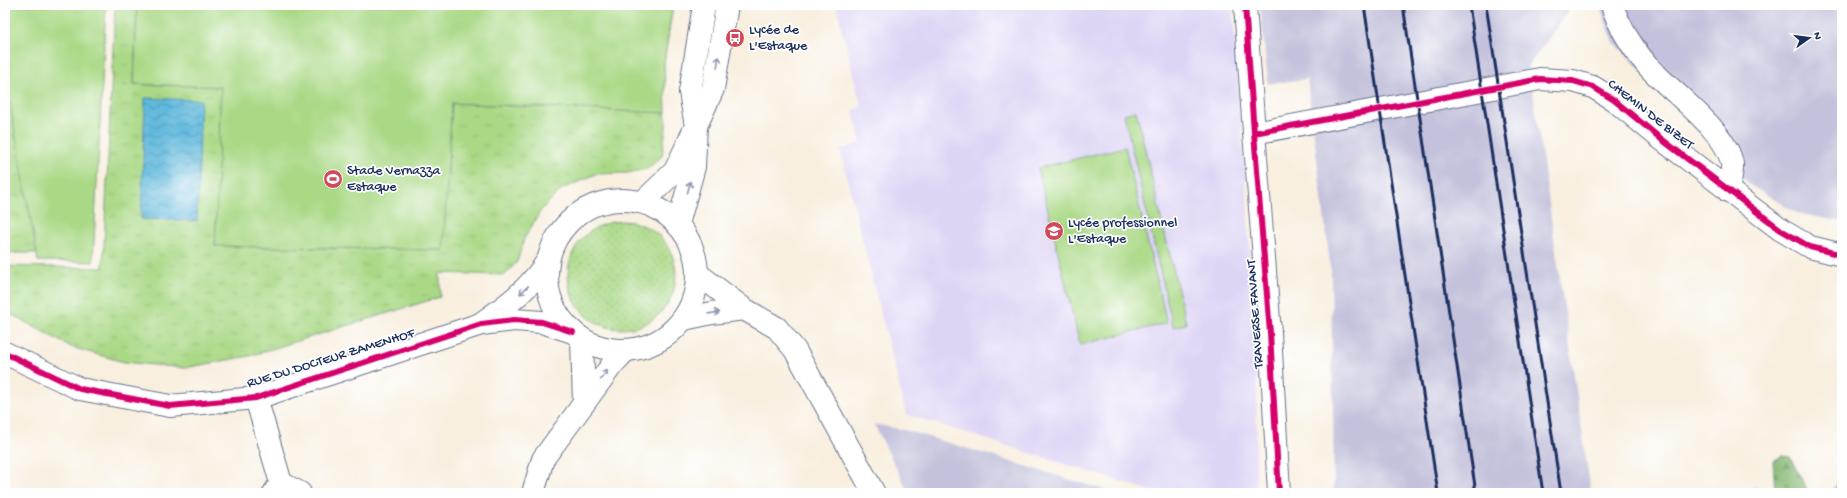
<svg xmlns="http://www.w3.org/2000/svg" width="1847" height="498" font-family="'Gochi Hand',sans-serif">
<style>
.built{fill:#ded5f5}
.industrial{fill:#c3c1db}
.grass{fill:url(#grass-dots);stroke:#628472}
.forest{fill:url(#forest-firs);stroke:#517468}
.park{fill:url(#park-tufts);stroke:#628472}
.garden{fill:#aad986;stroke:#628472}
.water{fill:url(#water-waves);stroke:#3e749e}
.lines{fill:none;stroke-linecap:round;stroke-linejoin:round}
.minor-casing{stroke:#68728b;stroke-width:24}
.tertiary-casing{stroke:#68728b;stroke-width:24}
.minor{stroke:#fff;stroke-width:22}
.tertiary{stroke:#fff;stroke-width:22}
.rail{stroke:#1b2f5e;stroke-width:3}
.cycleway-casing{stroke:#fff;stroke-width:8}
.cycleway{stroke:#d6006c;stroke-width:6}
.oneway{stroke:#8d97ae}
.labels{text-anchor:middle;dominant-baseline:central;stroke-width:3.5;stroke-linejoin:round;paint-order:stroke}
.poi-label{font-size:14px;fill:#1b2f5e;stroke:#fff;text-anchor:start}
.street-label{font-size:14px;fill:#1b2f5e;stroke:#fff}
</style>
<defs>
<pattern id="grass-dots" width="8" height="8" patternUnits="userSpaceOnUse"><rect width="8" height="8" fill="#aad986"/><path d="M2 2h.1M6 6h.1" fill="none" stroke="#92bb76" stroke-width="1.8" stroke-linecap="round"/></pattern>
<pattern id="forest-firs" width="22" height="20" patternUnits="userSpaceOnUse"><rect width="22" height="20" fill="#87b973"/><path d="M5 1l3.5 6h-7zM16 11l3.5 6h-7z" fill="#6e9762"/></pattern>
<pattern id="park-tufts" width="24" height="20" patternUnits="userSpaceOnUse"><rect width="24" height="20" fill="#aad986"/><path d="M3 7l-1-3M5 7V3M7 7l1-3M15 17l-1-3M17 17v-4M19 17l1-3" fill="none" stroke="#92bb76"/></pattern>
<pattern id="water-waves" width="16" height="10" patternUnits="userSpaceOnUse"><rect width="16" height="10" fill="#60b9dd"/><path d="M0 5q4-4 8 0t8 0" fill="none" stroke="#4e97b6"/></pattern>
</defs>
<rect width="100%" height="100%" fill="#fff"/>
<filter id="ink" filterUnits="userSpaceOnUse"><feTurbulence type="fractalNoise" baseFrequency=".025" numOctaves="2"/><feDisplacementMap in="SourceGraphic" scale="8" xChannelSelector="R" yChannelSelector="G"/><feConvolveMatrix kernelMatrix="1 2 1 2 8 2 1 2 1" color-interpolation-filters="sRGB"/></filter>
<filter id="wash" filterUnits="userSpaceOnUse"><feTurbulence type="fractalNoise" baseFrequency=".012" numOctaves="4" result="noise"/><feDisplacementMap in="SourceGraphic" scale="16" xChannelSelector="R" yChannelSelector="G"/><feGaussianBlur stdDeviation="0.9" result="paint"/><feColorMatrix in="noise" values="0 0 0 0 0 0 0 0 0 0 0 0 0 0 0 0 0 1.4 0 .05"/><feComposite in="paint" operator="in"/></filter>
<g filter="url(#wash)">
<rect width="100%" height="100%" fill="#f8efdf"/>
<!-- built -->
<path class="built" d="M836,5h396l14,179 11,200 -1,109h-99l-251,-79 -66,-264 21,-7 -8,-32 8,-5z"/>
<!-- industrial -->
<g class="industrial">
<path d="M1260,5h313l-44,60 62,428h-257l-3,-221 -24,-193 -39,5z"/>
<path d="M1599,5h243v217l-45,-9 -47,-28 -136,-143z"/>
<path d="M874,424l35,7 205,62h-205z"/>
</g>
<!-- grass -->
<circle class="grass" cx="622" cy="275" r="54"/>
<!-- forest -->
<g class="forest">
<path d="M1782,456l8,1 19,36h-34l-2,-32z"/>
<path d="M1842,474v19h-9z"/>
<path d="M1755,488l7,5h-24z"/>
</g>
<!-- park -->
<g class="park">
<path d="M115,5h22l-3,79 88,3 -7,159 228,4 9,-147 175,8 46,-106 -9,57 2,65 -4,29 -15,13 -20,4 -31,1 -34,15 -21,21 -17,29 -7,23 -12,13 -65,-2v24l-191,59 -64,12 -61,-6 -53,-15 -66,-36v-45l98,2z"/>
<path d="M5,57l38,196h-38z"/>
</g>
<!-- garden -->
<g class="garden">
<path d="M5,5h101l-13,257 -55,-1 -33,-186z"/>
<path d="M137,5h536l-9,57 2,51 -214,-10 -9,147 -228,-4 6,-159 -87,-3z"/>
<path d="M1136,111l50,213 -13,3 -49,-213z"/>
<path d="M1125,147l42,176 -87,22 -42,-177z"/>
</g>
<!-- water -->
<path class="water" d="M145,98l56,2 -4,121 -56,-2z"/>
</g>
<g filter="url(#ink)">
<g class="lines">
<defs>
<g id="minor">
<path d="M1245,5l9,128 16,200 9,160"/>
<path d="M1612,5c7,22 21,43 35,60 22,26 80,65 85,99 1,8 -3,18 -4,27"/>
<path d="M1254,133l286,-54 33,2 20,6 21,13 46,38 121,92 29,17 32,8"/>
<path d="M582,339l2,64"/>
<path d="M5,353l75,36 90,17 86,-8 225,-74"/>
<path d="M256,398l25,85 -7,10"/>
<path d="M281,483l19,10"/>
<path d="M533,493l10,-34 69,-94 14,-15"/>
</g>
<g id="tertiary">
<circle cx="622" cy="275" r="75"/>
<path d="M643,202l32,-31 21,-45 -6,-34 14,-87"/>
<path d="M678,224l16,-57 2,-41 17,-37 14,-84"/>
<path d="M698,274l46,35 33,19 18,22 79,143"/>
<path d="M684,319l28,-6 32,-4"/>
<path d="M483,322c27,-19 47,-34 65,-62"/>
<path d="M481,324l33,-4 28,2 31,10"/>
</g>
</defs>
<!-- minor casing -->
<use href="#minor" class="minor-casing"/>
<!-- tertiary casing -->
<use href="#tertiary" class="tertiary-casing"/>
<!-- minor -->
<use href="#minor" class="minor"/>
<!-- tertiary -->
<use href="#tertiary" class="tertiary"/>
<!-- rail -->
<g class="rail">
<path d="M1364,5l74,488"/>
<path d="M1403,5l73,488"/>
<path d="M1469,5l74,488"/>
<path d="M1486,5l75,488"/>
</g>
<defs>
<g id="cycleway">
<path d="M1245,5l9,128 16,200 9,160"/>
<path d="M1254,133l286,-54 33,2 20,6 21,13 46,38 121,92 29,17 32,8"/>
<path d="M5,353l75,36 90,17 86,-8 225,-74 33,-4 28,2 31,10"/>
</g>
</defs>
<!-- cycleway casing -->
<use href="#cycleway" class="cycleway-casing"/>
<!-- cycleway -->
<use href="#cycleway" class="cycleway"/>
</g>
<!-- one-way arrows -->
<defs><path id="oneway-shaft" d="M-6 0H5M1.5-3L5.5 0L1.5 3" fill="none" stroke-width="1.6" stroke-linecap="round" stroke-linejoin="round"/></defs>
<g class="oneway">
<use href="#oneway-shaft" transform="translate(718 62) rotate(-81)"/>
<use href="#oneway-shaft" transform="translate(689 187) rotate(-75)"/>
<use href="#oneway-shaft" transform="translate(524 290) rotate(136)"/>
<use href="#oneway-shaft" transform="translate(714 313) rotate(-8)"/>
<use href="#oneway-shaft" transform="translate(604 375) rotate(-55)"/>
</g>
</g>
<!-- icons -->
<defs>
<symbol id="bus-disc" viewBox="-11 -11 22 22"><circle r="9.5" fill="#d1495b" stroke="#fff"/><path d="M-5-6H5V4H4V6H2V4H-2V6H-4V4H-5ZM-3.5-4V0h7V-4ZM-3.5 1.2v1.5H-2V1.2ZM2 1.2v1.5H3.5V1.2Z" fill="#fff"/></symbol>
<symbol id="stadium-disc" viewBox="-11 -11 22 22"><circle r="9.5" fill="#d1495b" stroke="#fff"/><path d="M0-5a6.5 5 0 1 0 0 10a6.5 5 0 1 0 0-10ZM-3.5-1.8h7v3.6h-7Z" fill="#fff"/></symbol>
<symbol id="school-disc" viewBox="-11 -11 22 22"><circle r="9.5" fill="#d1495b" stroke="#fff"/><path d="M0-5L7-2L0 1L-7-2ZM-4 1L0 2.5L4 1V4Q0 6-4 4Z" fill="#fff"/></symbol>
</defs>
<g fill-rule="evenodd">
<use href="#bus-disc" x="724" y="27" width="22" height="22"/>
<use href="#stadium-disc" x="322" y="168" width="22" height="22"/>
<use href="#school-disc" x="1043" y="220" width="22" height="22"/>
</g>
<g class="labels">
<!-- poi labels -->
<g class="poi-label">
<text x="749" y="30">Lycée de<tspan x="749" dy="16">L'Estaque</tspan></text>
<text x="347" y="171">Stade Vernazza<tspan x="347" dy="16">Estaque</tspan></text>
<text x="1068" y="223">Lycée professionnel<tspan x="1068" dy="16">L'Estaque</tspan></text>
</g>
<!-- street labels -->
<g class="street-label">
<text transform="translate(1650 115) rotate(38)">CHEMIN DE BIZET</text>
<text transform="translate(1256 314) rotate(-94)">TRAVERSE FAVANT</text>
<text transform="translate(331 359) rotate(-17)">RUE DU DOCTEUR ZAMENHOF</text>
</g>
</g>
<!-- margin -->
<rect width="1847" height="498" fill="none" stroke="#fff" stroke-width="20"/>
<!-- north arrow -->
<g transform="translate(1809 38) rotate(76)" stroke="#ffffff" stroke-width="3" paint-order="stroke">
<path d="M0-3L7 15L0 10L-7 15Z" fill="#1b2f5e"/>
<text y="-6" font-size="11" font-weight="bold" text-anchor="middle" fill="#1b2f5e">N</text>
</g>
</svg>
